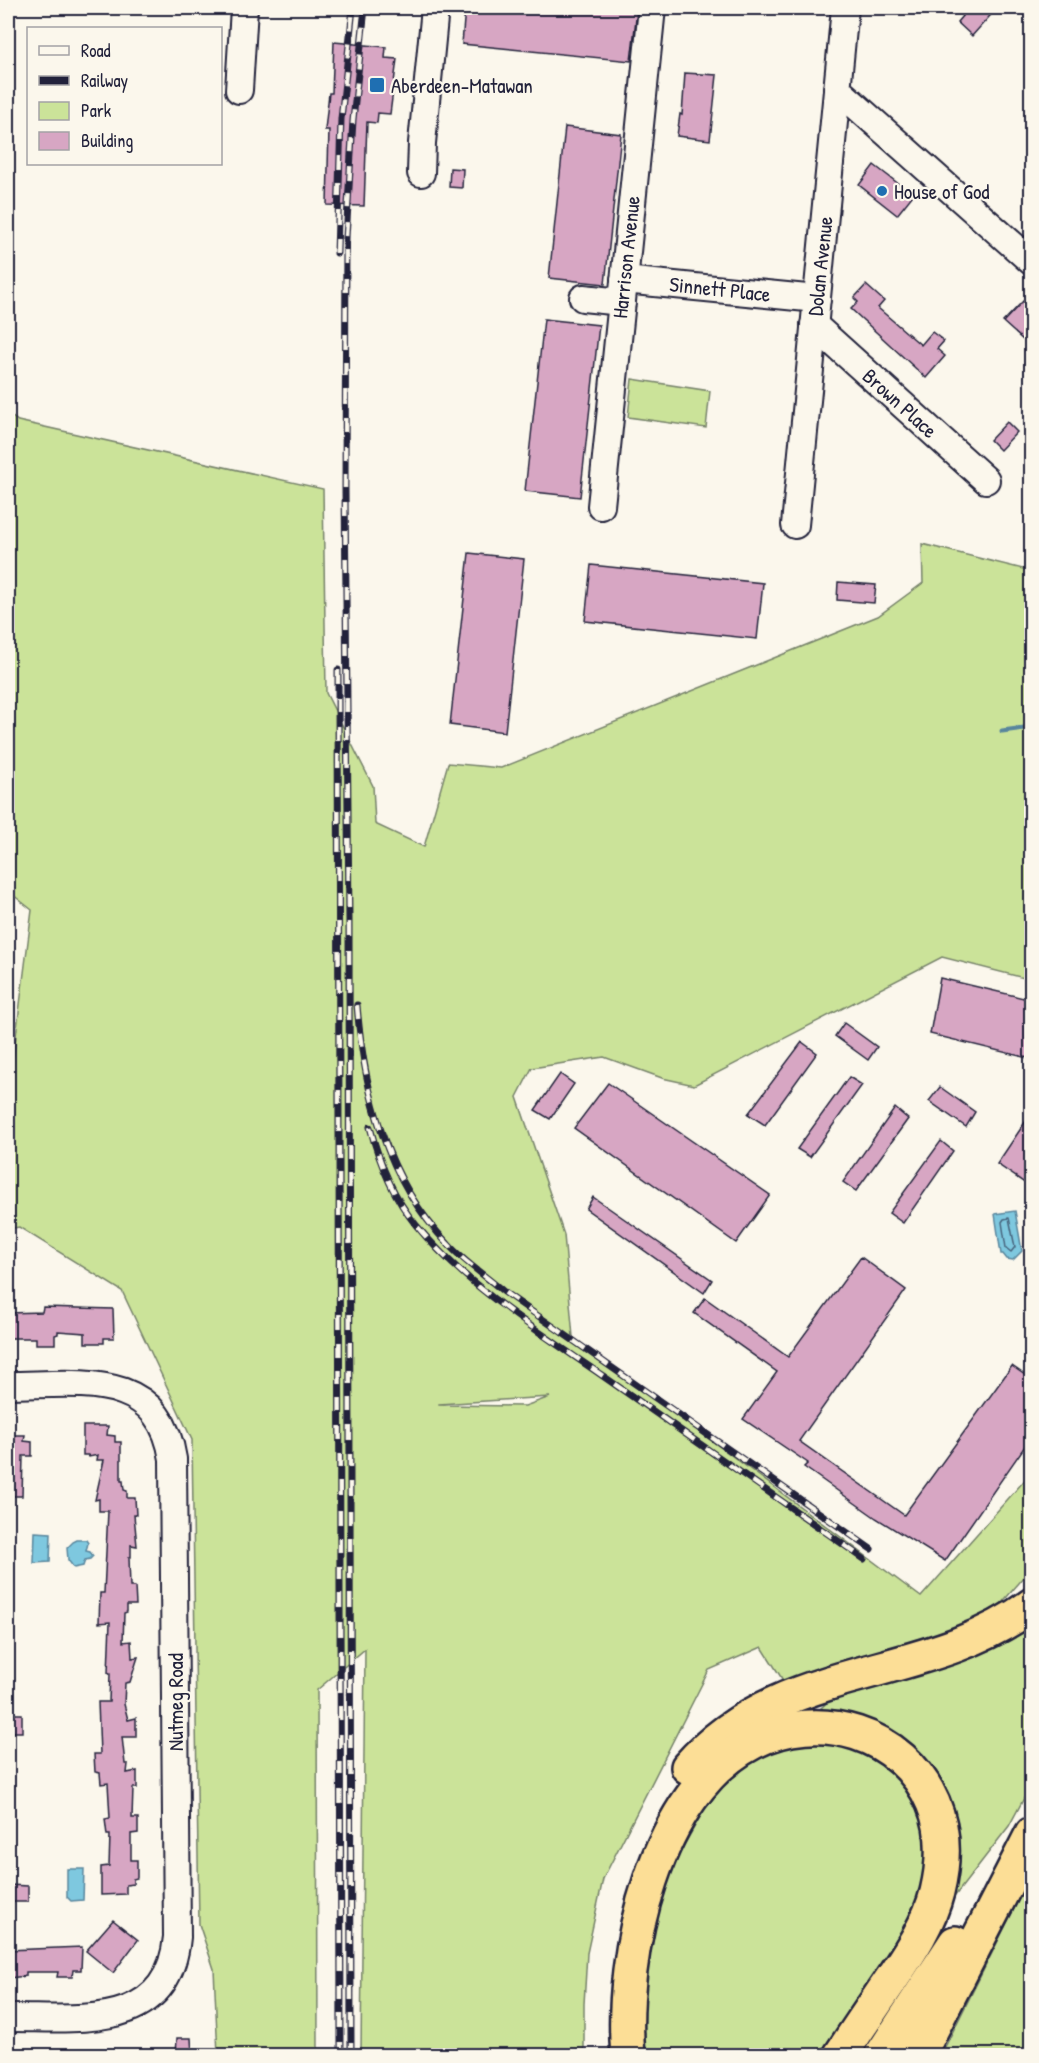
<svg xmlns="http://www.w3.org/2000/svg" width="1039" height="2063" font-family="'Patrick Hand',sans-serif">
<style>
.green{fill:#cbe399;stroke:#76826a;stroke-width:1.5;fill-rule:evenodd}
.water{fill:#7ec8df;stroke:#59869d;stroke-width:1.5}
.lines{fill:none;stroke-linecap:round;stroke-linejoin:round}
.shore{stroke:#47647d;stroke-width:1.5}
.stream{stroke:#59869d;stroke-width:5}
.building{fill:#d7a6c3;stroke:#22223b;stroke-width:1.5}
.minor-casing{stroke:#22223b;stroke-width:30}
.highway-casing{stroke:#22223b;stroke-width:38}
.minor{stroke:#fbf7ec;stroke-width:26}
.highway{stroke:#fcde96;stroke-width:33}
.rail-casing{stroke:#22223b;stroke-width:7}
.rail{stroke:#fbf7ec;stroke-width:4.5;stroke-dasharray:14;stroke-linecap:butt}
.poi-dot{fill:#1f6fb2;stroke:#fbf7ec;stroke-width:2}
.labels{text-anchor:middle;dominant-baseline:central;stroke-width:4.5;stroke-linejoin:round;paint-order:stroke}
.poi-label{font-size:21px;fill:#22223b;stroke:#fbf7ec;text-anchor:start}
.street-label{font-size:21px;fill:#22223b;stroke:#fbf7ec}
</style>
<rect width="100%" height="100%" fill="#fbf7ec"/>
<filter id="ink" filterUnits="userSpaceOnUse"><feTurbulence type="fractalNoise" baseFrequency=".0167" numOctaves="2"/><feDisplacementMap in="SourceGraphic" scale="12" xChannelSelector="R" yChannelSelector="G"/><feConvolveMatrix kernelMatrix="1 2 1 2 8 2 1 2 1" color-interpolation-filters="sRGB"/></filter>
<g filter="url(#ink)">
<!-- green -->
<g class="green">
<path d="M632,379l78,12 -4,37 -78,-11z"/>
<path d="M8,414l10,7 305,68 3,204 47,93 2,38 49,23 24,-84 53,5 377,-152 45,-33 -1,-39 109,27v401l-7,6 -82,-21 -248,128 -32,-7 -58,-21 -72,11 -15,29 47,138 9,102 348,260 110,-124v96l-56,65 -184,59 -29,-46 -53,23 -106,209 -16,74 -3,51v51h-223l4,-406 -48,41 1,365h-100l-4,-86 -15,-45 -7,-484 -70,-149 -103,-64 -11,2v-136l1,-2 23,-181 -24,-19zM550,1397l-25,9 -86,-1v-1z"/>
<path d="M1031,1622v163l-22,41 -177,229h-194l-3,-18 21,-142 65,-115 68,-43 53,-48z"/>
<path d="M1031,1875v180h-90z"/>
</g>
<!-- water -->
<g class="water">
<path d="M1015,1211l7,40 -9,9 -6,-1 -4,-5h-2l-6,-40z"/>
<path d="M35,1532l16,1 -1,29 -16,1z"/>
<path d="M77,1540h9l2,3 -2,8 4,1 3,4 -3,3 -5,1 -2,6 -9,2 -6,-8 -1,-12 6,-6z"/>
<path d="M67,1869h17l-1,31 -12,1 -4,-4z"/>
</g>
<g class="lines">
<!-- shore -->
<path class="shore" d="M1009,1218l6,29 -4,5 -5,-4 -4,-26 2,-3z"/>
<!-- stream -->
<path class="stream" d="M1002,731l30,-4"/>
</g>
<!-- building -->
<g class="building">
<path d="M465,8h148l24,2 -6,51 -169,-17z"/>
<path d="M969,8h28l-25,28 -15,-14z"/>
<path d="M334,42l52,5 -1,11 12,1 -7,55 -12,-1 -1,10 -10,-1 -3,84 -37,-1 2,-75h-4l4,-37h3z"/>
<path d="M685,73l32,2 -7,65 -33,-4 3,-22 2,1z"/>
<path d="M565,127l56,7 -16,150 -56,-6z"/>
<path d="M874,165l39,30 -16,20 -38,-30z"/>
<path d="M450,168l13,1 -1,19 -13,-1z"/>
<path d="M866,285l18,16 -6,7 43,37 11,-13 12,9 -7,8 8,7 -19,22 -75,-69 7,-7 -4,-4z"/>
<path d="M1023,301l9,9v38l-29,-26z"/>
<path d="M544,319l55,6 -19,172 -55,-6z"/>
<path d="M1007,422l10,10 -17,18 -10,-10z"/>
<path d="M469,553l55,6 -19,173 -55,-7z"/>
<path d="M591,565l172,18 -6,56 -172,-18z"/>
<path d="M838,582l38,3 -2,18 -37,-3z"/>
<path d="M940,978l92,22v59l-102,-25z"/>
<path d="M844,1023l33,24 -9,13 -33,-24z"/>
<path d="M802,1042l15,11 -52,72 -17,-11z"/>
<path d="M560,1074l14,10 -24,35 -15,-9z"/>
<path d="M849,1077l13,8 -52,72 -13,-8z"/>
<path d="M608,1083l162,112 -34,48 -162,-115z"/>
<path d="M940,1087l35,25 -9,15 -37,-26z"/>
<path d="M895,1108l13,11 -52,72 -13,-9z"/>
<path d="M1032,1112v76l-35,-24z"/>
<path d="M941,1141l12,10 -50,72 -14,-10z"/>
<path d="M593,1197l119,83 -8,13 -118,-84z"/>
<path d="M861,1257l45,33 -107,151 105,74 108,-149 20,14v56l-87,125 -69,-43 -72,-51 4,-4 -65,-44 34,-47 -83,-59 11,-15 83,59z"/>
<path d="M43,1307l70,2 1,29h-10v5h-19v-10l-27,-2v3l-3,1v9h-19v-6h-28v-25l34,-1z"/>
<path d="M83,1426h25l-1,9 8,1v6h6v39h2l1,9 3,1v7h8l1,17h-2l3,31 -6,-1v12h-2l1,30h5l1,18h-9v7l-3,1 -1,29 8,-1 1,17 6,-1 -8,25 -5,1 -1,21 4,16 8,-2v19h-14l3,27h3l-1,9 10,-2v17h-4l-1,30h6v15l-7,1v26h6v18l-4,1v5l-7,1v9l-25,1v-28l8,-1 1,-31h-3l-2,-16 5,-1 -2,-35 -7,1 -1,-11 -5,-1 -1,-18h6l-2,-52h11l1,-28 -2,-1 2,-51 -11,1 1,-30h4l4,-82h-9v-12l-4,1 9,-40h-7l1,-5 -9,2 -1,-2h-5z"/>
<path d="M8,1435h17l-1,6 8,1v14h-9l-1,40h-14z"/>
<rect x="8" y="1714" width="14" height="18"/>
<path d="M8,1885l20,1v16h-20z"/>
<path d="M113,1920l25,20 -25,33 -27,-22z"/>
<path d="M82,1947l-1,23h-8l-1,7h-15l1,-5h-32v4l-17,2 -1,-28z"/>
<path d="M177,2038h14l1,17h-16z"/>
</g>
<g class="lines">
<defs>
<g id="minor">
<path d="M837,89l195,173"/>
<path d="M239,90l5,-82"/>
<path d="M421,173l1,-30 13,-135"/>
<path d="M624,280l193,19"/>
<path d="M583,298l39,4"/>
<path d="M814,325l172,155"/>
<path d="M601,506l51,-498"/>
<path d="M795,525l50,-517"/>
<path d="M8,1385c68,0 151,-17 165,74l4,478c-9,96 -100,80 -169,81"/>
</g>
<g id="highway">
<path d="M688,1767c92,-107 238,-83 344,-162"/>
<path d="M628,2056c-9,-101 27,-264 125,-314 66,-34 150,-10 180,61 12,28 11,60 4,89 -8,32 -28,61 -46,88 -17,25 -34,50 -51,76"/>
<path d="M881,2056l74,-113"/>
<path d="M918,2056l114,-222"/>
</g>
</defs>
<!-- minor casing -->
<use href="#minor" class="minor-casing"/>
<!-- highway casing -->
<use href="#highway" class="highway-casing"/>
<!-- minor -->
<use href="#minor" class="minor"/>
<!-- highway -->
<use href="#highway" class="highway"/>
<defs>
<g id="rail">
<path d="M337,253l4,-134 12,-111"/>
<path d="M338,670l3,1386"/>
<path d="M357,1005c7,87 29,175 91,239 16,18 38,32 56,48l367,257"/>
<path d="M370,1127c9,35 23,70 46,98 51,62 122,106 187,151 87,61 174,122 261,183"/>
<path d="M351,2056l-2,-1137 -4,-430 1,-251 7,-118 12,-112"/>
</g>
</defs>
<!-- rail casing -->
<use href="#rail" class="rail-casing"/>
<!-- rail -->
<use href="#rail" class="rail"/>
</g>
</g>
<!-- markers -->
<g class="poi-dot">
<rect x="369" y="77" width="16" height="16" rx="3"/>
<circle cx="882" cy="191" r="6"/>
</g>
<g class="labels">
<!-- poi labels -->
<g class="poi-label">
<text x="391" y="85">Aberdeen-Matawan</text>
<text x="894" y="191">House of God</text>
</g>
<!-- street labels -->
<g class="street-label">
<text transform="translate(626 257) rotate(-84)">Harrison Avenue</text>
<text transform="translate(820 266) rotate(-84)">Dolan Avenue</text>
<text transform="translate(720 289) rotate(6)">Sinnett Place</text>
<text transform="translate(900 403) rotate(42)">Brown Place</text>
<text transform="translate(175 1702) rotate(-90)">Nutmeg Road</text>
</g>
</g>
<!-- margin -->
<rect width="1039" height="2063" fill="none" stroke="#fbf7ec" stroke-width="30"/>
<rect x="15" y="15" width="1009" height="2033" fill="none" stroke="#22223b" stroke-width="2" filter="url(#ink)"/>
<!-- legend -->
<rect x="27" y="27" width="195" height="138" fill="#fbf7ec" stroke="#a4a2a5" stroke-width="1.5"/>
<rect x="39" y="46" width="30" height="9" fill="#fbf7ec" stroke="#a4a2a5" stroke-width="1.5"/>
<text x="81" y="57" font-size="18" fill="#22223b">Road</text>
<rect x="39" y="76" width="30" height="9" fill="#22223b" stroke="#a4a2a5" stroke-width="1.5"/>
<text x="81" y="87" font-size="18" fill="#22223b">Railway</text>
<rect x="39" y="102" width="30" height="18" fill="#cbe399" stroke="#a4a2a5" stroke-width="1.5"/>
<text x="81" y="117" font-size="18" fill="#22223b">Park</text>
<rect x="39" y="132" width="30" height="18" fill="#d7a6c3" stroke="#a4a2a5" stroke-width="1.5"/>
<text x="81" y="147" font-size="18" fill="#22223b">Building</text>
</svg>
